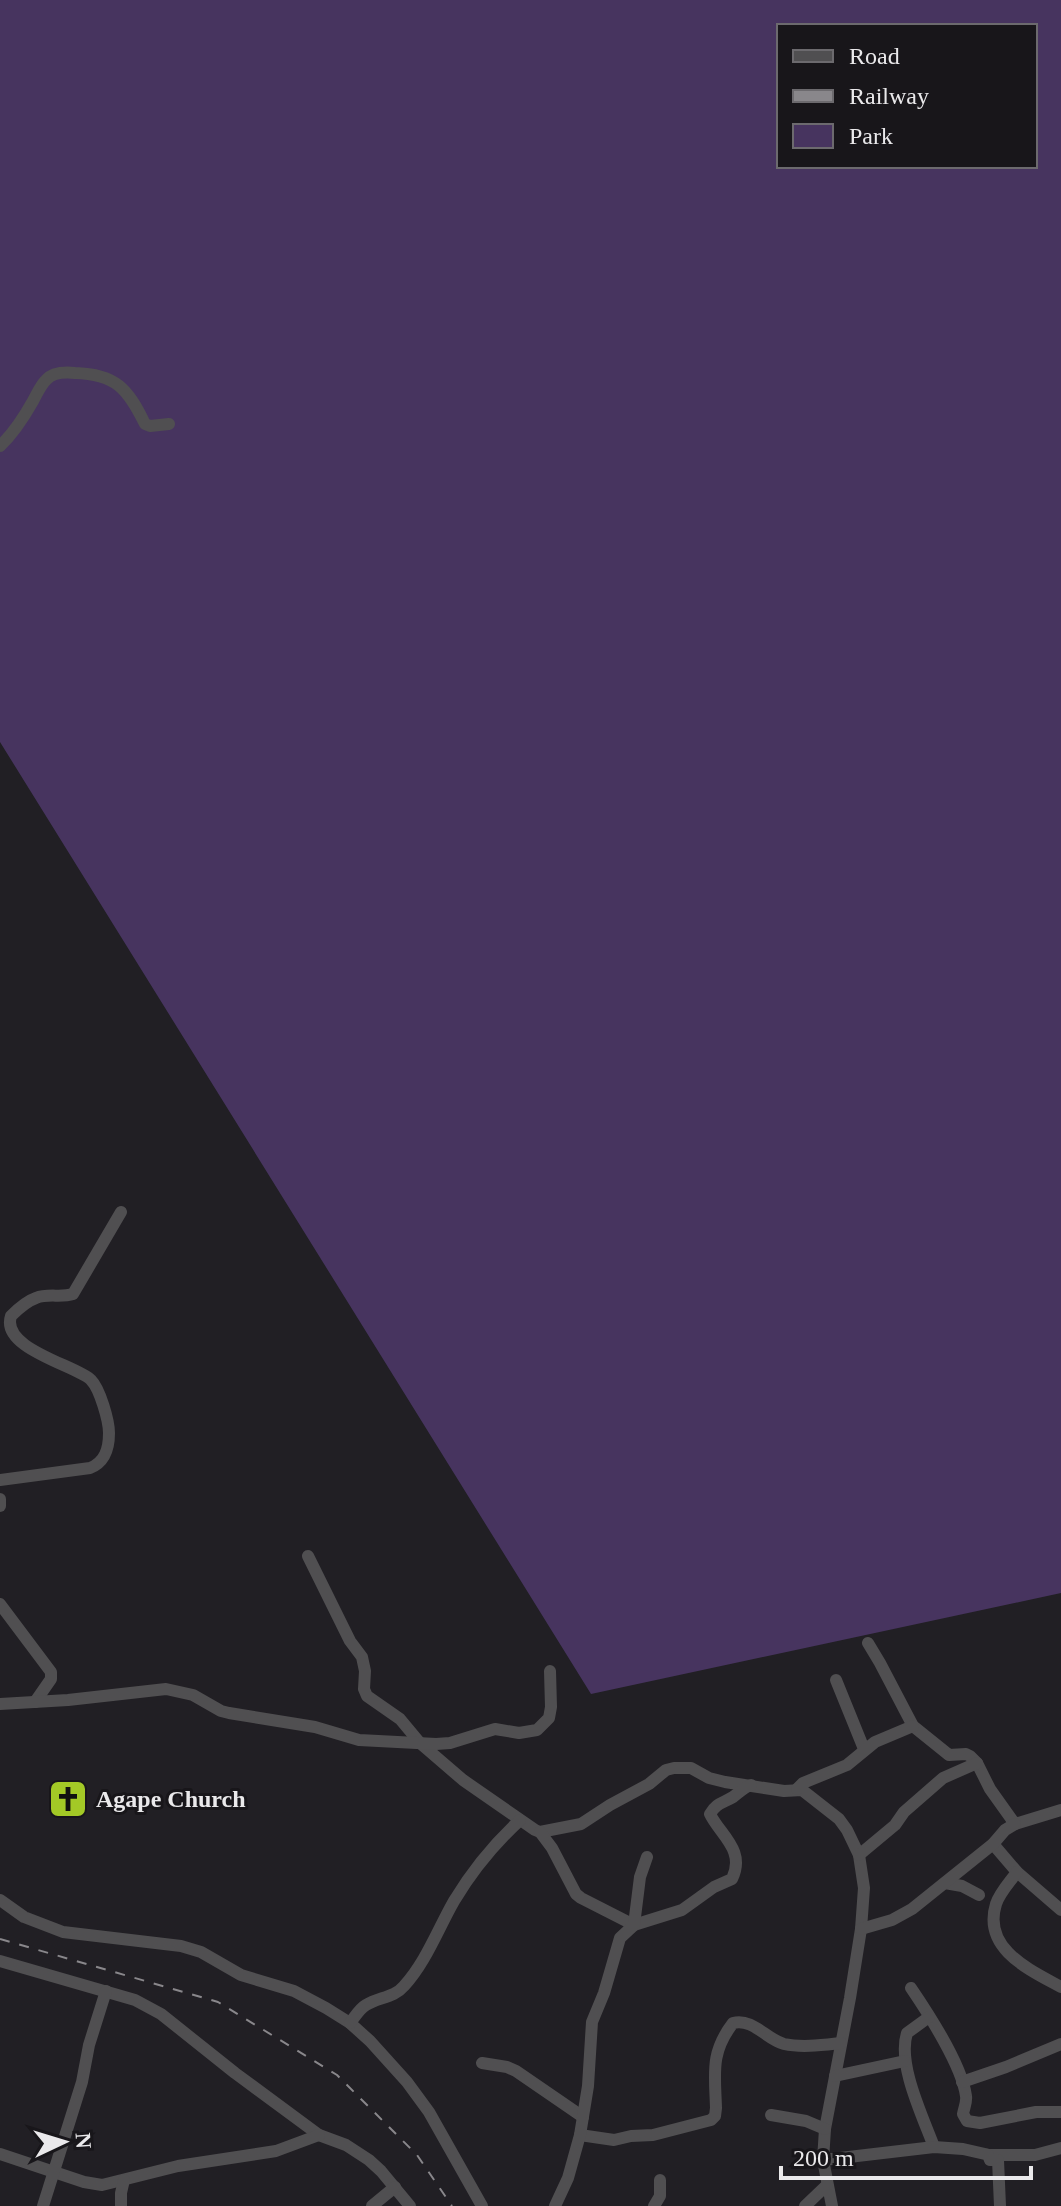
<svg xmlns="http://www.w3.org/2000/svg" width="1061" height="2206" font-family="Georgia,serif">
<style>
.green{fill:#47345f;fill-rule:evenodd}
.lines{fill:none;stroke-linecap:round;stroke-linejoin:round}
.minor{stroke:#504f51;stroke-width:12}
.rail{stroke:#89878b;stroke-width:2;stroke-dasharray:10 10;stroke-linecap:butt}
.labels{text-anchor:middle;dominant-baseline:central;stroke-width:6;stroke-linejoin:round;paint-order:stroke}
.poi-label{font-size:24px;font-weight:bold;fill:#eae9eb;stroke:#18161a;text-anchor:start}
</style>
<rect width="100%" height="100%" fill="#211f24"/>
<!-- green -->
<path class="green" d="M0,0h1061v1593l-470,101 -591,-952zM779,26h256v140h-256z"/>
<g class="lines">
<!-- minor -->
<g class="minor">
<path d="M0,446c14,-13 24,-29 33,-45 4,-7 7,-15 13,-21 7,-8 19,-8 29,-7 41,1 53,16 70,51l5,2 19,-2"/>
<path d="M0,1480l90,-12c15,-6 19,-19 19,-35 0,-12 -9,-44 -18,-53 -13,-14 -91,-31 -80,-64 7,-7 16,-15 25,-18 12,-5 25,0 37,-4l48,-82"/>
<path d="M0,1499v7"/>
<path d="M308,1556l42,85 12,16 3,14 -1,18 3,7 33,23 20,24 43,37 72,50 5,2 41,-8 29,-19 39,-21 17,-14 8,-2h17l18,10 16,4 59,9 18,-1 37,29 8,11 12,25 5,33 -3,41 -11,69 -25,131 -2,31 9,46"/>
<path d="M0,1604l51,68v7l-16,23"/>
<path d="M868,1643l12,20 33,63 36,29 17,-1 4,2 7,7 13,26 25,35 46,-14"/>
<path d="M836,1680l28,69"/>
<path d="M0,1704l68,-4 98,-11 27,6 28,16 8,2 86,14 44,13 77,4 14,-1 45,-14 24,4 18,-3 12,-12 2,-11 -1,-36"/>
<path d="M797,1789l6,-6 44,-18 28,-23 38,-16"/>
<path d="M540,1832l12,16 24,46 5,4 53,27 48,-15 32,-23 18,-8c14,-29 -12,-44 -22,-65 6,-11 13,-11 23,-17 7,-5 10,-9 18,-12"/>
<path d="M993,1844l24,28 44,38"/>
<path d="M859,1855l36,-30 9,-13 39,-34 34,-15"/>
<path d="M1017,1872c-7,10 -17,20 -21,32 -14,45 34,66 65,83"/>
<path d="M945,1883l17,3 17,9"/>
<path d="M0,1900l24,17 39,15 118,14 20,6 40,23 53,16 32,17 24,15 20,18 37,41 22,30 53,94"/>
<path d="M861,1929l31,-9 20,-11 81,-65 12,-14 10,-6"/>
<path d="M0,1961l135,39 26,14 74,59 84,62 27,10 23,15 12,11 29,35"/>
<path d="M911,1988c17,25 51,78 55,108 1,6 -2,12 -3,18l4,7 13,2 56,-11h25"/>
<path d="M929,2017l-22,16c-10,31 16,84 27,114"/>
<path d="M350,2023c5,-6 9,-14 16,-18 12,-8 28,-7 38,-19 22,-24 34,-57 50,-85 18,-30 40,-57 66,-81"/>
<path d="M482,2063l25,4 9,4 67,46"/>
<path d="M835,2076l70,-15"/>
<path d="M962,2082l44,-15 55,-23"/>
<path d="M771,2115l35,6 19,8"/>
<path d="M580,2135l34,5 17,-4 22,-1 58,-15 4,-4 1,-8c-1,-35 -6,-55 17,-85 20,-5 33,16 51,21 18,4 39,1 57,-1"/>
<path d="M0,2154l84,28 18,3 76,-19 98,-15 43,-16"/>
<path d="M989,2155h46l26,-7"/>
<path d="M823,2160l111,-13 29,2 22,5 3,1 2,5h8l2,46"/>
<path d="M43,2206l39,-124 7,-37 17,-54"/>
<path d="M121,2206v-13l3,-13"/>
<path d="M372,2206l23,-19"/>
<path d="M555,2206l13,-28 12,-43 8,-49 4,-64 12,-29 16,-55 14,-13 6,-48 7,-20"/>
<path d="M654,2206l6,-10v-16"/>
<path d="M805,2206l22,-21"/>
</g>
<!-- rail -->
<path class="rail" d="M0,1939l218,63 119,73 80,80 35,51"/>
</g>
<!-- icons -->
<defs>
<symbol id="church-square" viewBox="-11 -11 22 22"><rect x="-9" y="-9" width="18" height="18" rx="4" fill="#a3c926" stroke="#18161a"/><path d="M-1.2-6h2.4v3.5h3.3v2.4h-3.3V6h-2.4V-.1h-3.3v-2.4h3.3Z" fill="#111"/></symbol>
</defs>
<g fill-rule="evenodd">
<use href="#church-square" x="46" y="1777" width="44" height="44"/>
</g>
<g class="labels">
<!-- poi labels -->
<g class="poi-label">
<text x="96" y="1799">Agape Church</text>
</g>
</g>
<!-- legend -->
<rect x="777" y="24" width="260" height="144" fill="#18161a" stroke="#6c6a6e" stroke-width="2"/>
<rect x="793" y="50" width="40" height="12" fill="#504f51" stroke="#6c6a6e" stroke-width="2"/>
<text x="849" y="64" font-size="24" fill="#eae9eb">Road</text>
<rect x="793" y="90" width="40" height="12" fill="#89878b" stroke="#6c6a6e" stroke-width="2"/>
<text x="849" y="104" font-size="24" fill="#eae9eb">Railway</text>
<rect x="793" y="124" width="40" height="24" fill="#47345f" stroke="#6c6a6e" stroke-width="2"/>
<text x="849" y="144" font-size="24" fill="#eae9eb">Park</text>
<!-- north arrow -->
<g transform="translate(64 2142) rotate(86)" stroke="#18161a" stroke-width="6" paint-order="stroke">
<path d="M0-6L14 30L0 20L-14 30Z" fill="#eae9eb"/>
<text y="-12" font-size="22" font-weight="bold" text-anchor="middle" fill="#eae9eb">N</text>
</g>
<!-- scale -->
<path d="M781 2166v12h250v-12" fill="none" stroke="#eae9eb" stroke-width="4"/>
<text x="793" y="2166" font-size="24" fill="#eae9eb" stroke="#18161a" stroke-width="6" paint-order="stroke">200 m</text>
</svg>
